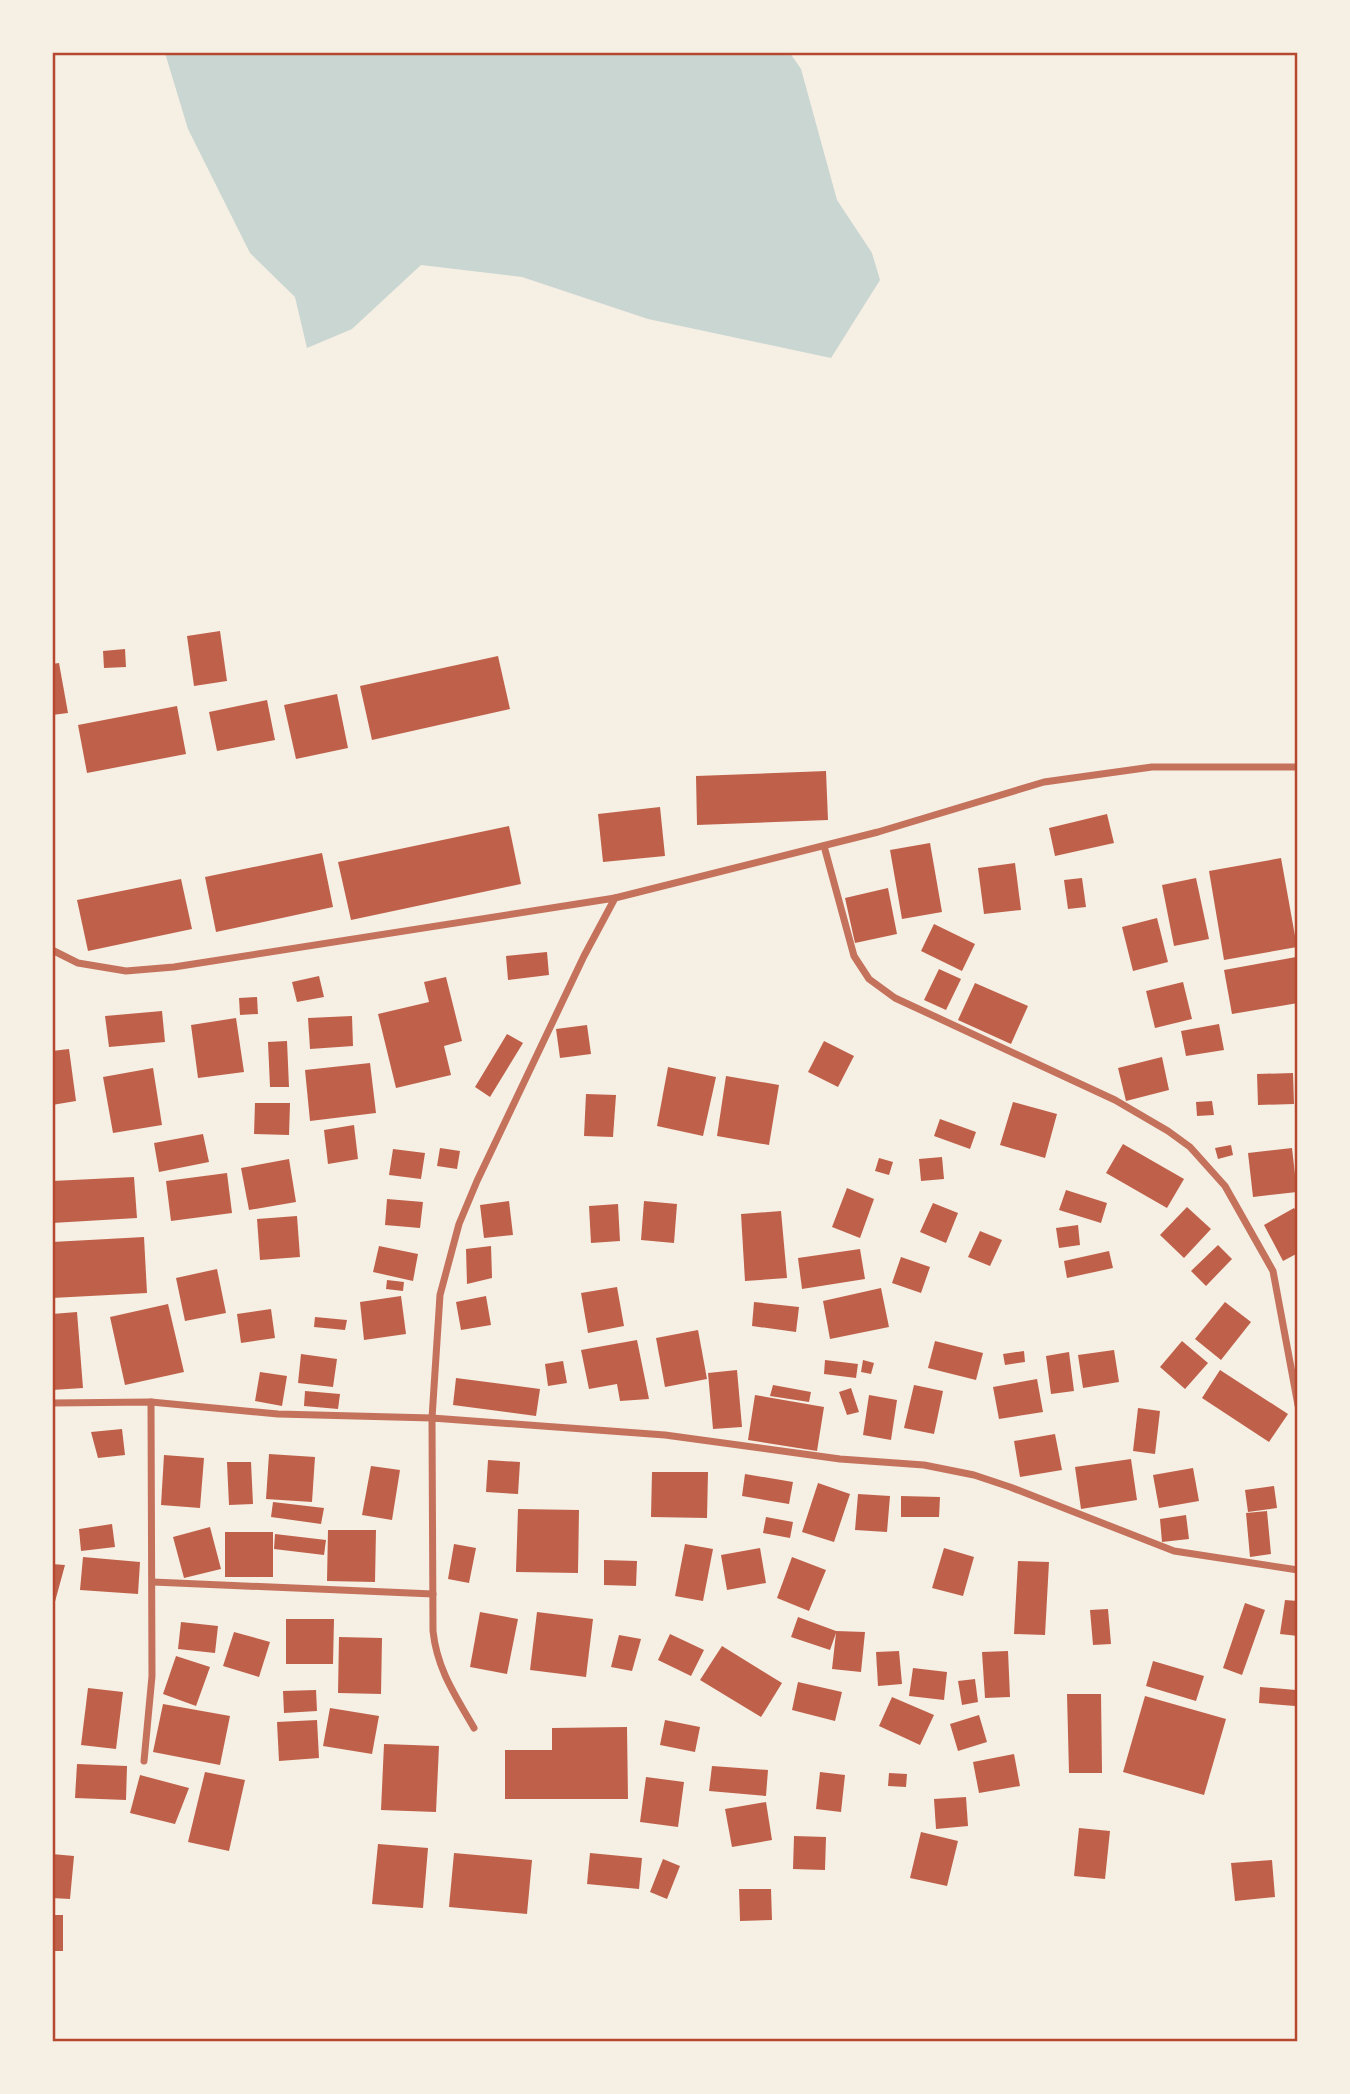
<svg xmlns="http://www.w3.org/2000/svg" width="1350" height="2094" font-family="Cabin,sans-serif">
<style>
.water{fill:#c9d6d2}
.building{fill:#bf614a}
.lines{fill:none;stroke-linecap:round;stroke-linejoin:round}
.minor{stroke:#c5725c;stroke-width:7}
.neatline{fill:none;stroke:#b5482f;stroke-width:2.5}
</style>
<rect width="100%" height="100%" fill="#f6efe4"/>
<!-- water -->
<path class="water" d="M165,53h625l11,16 36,131 35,53 8,27 -49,78 -183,-39 -126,-42 -101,-12 -69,64 -45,19 -12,-51 -45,-44 -62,-124z"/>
<!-- building -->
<g class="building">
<path d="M220,631l7,50 -33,5 -7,-50z"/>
<path d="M125,649l1,18 -22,1 -1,-17z"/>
<path d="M498,656l12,53 -138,31 -12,-54z"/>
<path d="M59,663l9,50 -16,2v-51z"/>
<path d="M337,694l11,54 -52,11 -12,-54z"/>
<path d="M267,700l8,40 -58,11 -8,-39z"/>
<path d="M177,706l9,48 -99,19 -9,-48z"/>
<path d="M826,771l2,49 -131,5 -1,-49z"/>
<path d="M660,807l5,49 -62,6 -5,-48z"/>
<path d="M1107,814l7,29 -59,13 -6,-28z"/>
<path d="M509,826l12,58 -170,36 -13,-58z"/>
<path d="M930,843l12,69 -40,7 -12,-69z"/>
<path d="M322,853l11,54 -117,25 -11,-55z"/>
<path d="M1281,858l16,89 -73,13 -15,-89z"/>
<path d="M1015,863l6,47 -37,4 -6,-46z"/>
<path d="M1082,878l4,29 -18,2 -4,-29z"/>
<path d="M1196,878l13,61 -35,7 -12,-61z"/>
<path d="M181,879l11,50 -104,22 -11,-51z"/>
<path d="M888,888l9,46 -42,9 -10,-45z"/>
<path d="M1157,918l11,44 -35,9 -11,-44z"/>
<path d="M934,924l41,20 -13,27 -41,-20z"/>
<path d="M547,952l2,23 -41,5 -2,-24z"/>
<path d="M1296,957l2,46 -66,11 -8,-44z"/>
<path d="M939,969l22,10 -15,31 -22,-10z"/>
<path d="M319,976l5,21 -27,5 -5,-20z"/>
<path d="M446,977l16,64 -18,5 7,29 -55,13 -18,-74 51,-12 -5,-20z"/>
<path d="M1183,982l9,37 -37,9 -9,-37z"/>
<path d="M975,983l53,23 -17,38 -53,-24z"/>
<path d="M257,997l1,17 -18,1 -1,-17z"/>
<path d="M162,1011l3,31 -56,5 -4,-31z"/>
<path d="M352,1016l1,30 -43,3 -2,-31z"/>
<path d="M236,1018l8,54 -46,6 -7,-53z"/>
<path d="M1219,1024l5,26 -38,6 -5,-25z"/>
<path d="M587,1025l4,29 -31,4 -4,-29z"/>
<path d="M507,1034l16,9 -33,54 -15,-10z"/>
<path d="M287,1041l2,46h-19l-2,-45z"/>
<path d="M824,1041l30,15 -16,31 -30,-15z"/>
<path d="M69,1049l7,52 -24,4v-54z"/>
<path d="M1162,1057l7,33 -43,11 -8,-33z"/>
<path d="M370,1063l6,50 -66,8 -5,-51z"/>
<path d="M668,1067l48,10 -13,59 -46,-10z"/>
<path d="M153,1068l9,57 -49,8 -10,-56z"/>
<path d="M1293,1073l1,31 -36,1 -1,-31z"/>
<path d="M726,1076l53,9 -10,60 -52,-9z"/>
<path d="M586,1094l30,1 -3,42 -29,-1z"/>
<path d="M1212,1101l2,14 -17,1 -1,-14z"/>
<path d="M1013,1102l44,12 -12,44 -45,-13z"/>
<path d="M255,1103h35l-1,32 -35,-1z"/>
<path d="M940,1119l36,13 -6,17 -36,-13z"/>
<path d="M354,1125l4,34 -30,5 -4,-34z"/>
<path d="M203,1134l6,28 -50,10 -5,-29z"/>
<path d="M1123,1144l61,35 -17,29 -61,-35z"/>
<path d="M1231,1145l2,10 -15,4 -3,-11z"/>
<path d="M440,1148l20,3 -3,18 -20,-3z"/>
<path d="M1292,1148l5,44 -44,5 -5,-44z"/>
<path d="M393,1149l32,4 -4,26 -32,-4z"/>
<path d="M942,1157l2,22 -23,2 -2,-22z"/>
<path d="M879,1158l14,4 -4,13 -14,-4z"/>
<path d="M289,1159l7,43 -47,8 -8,-42z"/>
<path d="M227,1173l5,40 -61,8 -5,-40z"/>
<path d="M134,1177l3,41 -85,5v-42z"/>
<path d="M847,1188l27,11 -14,39 -28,-11z"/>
<path d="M1066,1190l41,13 -6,20 -42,-13z"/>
<path d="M387,1199l36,3 -3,26 -35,-3z"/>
<path d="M509,1201l4,34 -29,3 -4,-33z"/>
<path d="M644,1201l33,3 -3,39 -33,-3z"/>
<path d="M933,1203l25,10 -12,30 -26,-11z"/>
<path d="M618,1204l2,37 -29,2 -2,-37z"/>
<path d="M1187,1207l24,22 -27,29 -24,-23z"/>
<path d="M1294,1208l4,6v39l-15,8 -19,-36z"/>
<path d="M781,1211l6,67 -42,3 -4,-67z"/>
<path d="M297,1216l3,41 -40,3 -3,-41z"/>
<path d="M1078,1225l2,20 -21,3 -3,-20z"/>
<path d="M980,1231l22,9 -12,26 -22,-9z"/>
<path d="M144,1237l3,56 -95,5v-56z"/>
<path d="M1218,1245l14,14 -26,27 -15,-15z"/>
<path d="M379,1246l39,8 -5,27 -40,-9z"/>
<path d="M491,1246l1,32 -25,6 -1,-35z"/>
<path d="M860,1249l5,30 -63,10 -4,-31z"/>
<path d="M1109,1251l4,17 -46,10 -3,-17z"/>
<path d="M901,1257l29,10 -9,26 -29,-10z"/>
<path d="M217,1269l9,44 -41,8 -9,-43z"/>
<path d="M387,1280l17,2 -1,9 -17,-2z"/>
<path d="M617,1287l7,39 -36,7 -7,-40z"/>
<path d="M881,1288l8,39 -59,12 -7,-38z"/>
<path d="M401,1296l5,38 -42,6 -4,-38z"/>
<path d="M486,1296l5,29 -30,5 -5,-28z"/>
<path d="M754,1302l45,5 -3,25 -44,-6z"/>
<path d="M1225,1302l26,20 -30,38 -26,-21z"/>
<path d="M168,1304l16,68 -59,13 -15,-68z"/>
<path d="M271,1309l4,29 -34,5 -4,-29z"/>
<path d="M77,1312l6,76 -31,2v-76z"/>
<path d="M315,1317l32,3 -2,10 -31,-3z"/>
<path d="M698,1330l9,49 -42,8 -9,-49z"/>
<path d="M637,1340l12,59 -29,2 -3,-17 -28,5 -8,-39z"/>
<path d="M935,1341l48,12 -7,27 -48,-12z"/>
<path d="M1182,1341l26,22 -23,26 -25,-22z"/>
<path d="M1114,1350l5,32 -36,6 -5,-33z"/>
<path d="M1024,1351l1,11 -20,3 -2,-11z"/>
<path d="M1069,1352l5,39 -23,3 -5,-38z"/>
<path d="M301,1354l36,5 -4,28 -35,-4z"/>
<path d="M825,1360l33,4 -2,14 -32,-4z"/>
<path d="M863,1360l11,3 -3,11 -10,-2z"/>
<path d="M563,1361l4,22 -19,3 -3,-22z"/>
<path d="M737,1370l5,57 -29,2 -5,-56z"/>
<path d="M1220,1370l68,44 -19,28 -67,-44z"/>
<path d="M260,1372l27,4 -5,30 -27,-5z"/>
<path d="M456,1378l84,11 -4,27 -83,-11z"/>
<path d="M1037,1379l6,33 -44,7 -6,-32z"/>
<path d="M773,1385l38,7 -2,10 -39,-6z"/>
<path d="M914,1385l29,6 -9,43 -30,-6z"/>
<path d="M851,1388l8,24 -12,3 -8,-23z"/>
<path d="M305,1391l35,3 -2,15 -34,-3z"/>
<path d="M755,1395l69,12 -7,44 -69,-11z"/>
<path d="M869,1395l28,5 -6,40 -28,-5z"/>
<path d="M1138,1408l22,3 -5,43 -22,-3z"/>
<path d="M122,1429l3,26 -27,3 -7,-26z"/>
<path d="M1055,1434l7,36 -42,7 -6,-36z"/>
<path d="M269,1454l46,3 -3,45 -46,-3z"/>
<path d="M164,1455l40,3 -4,50 -39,-3z"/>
<path d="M1131,1459l6,41 -56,9 -6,-42z"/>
<path d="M488,1460l32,2 -2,32 -32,-2z"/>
<path d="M227,1462h24l2,42 -24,1z"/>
<path d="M371,1466l29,4 -8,50 -30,-5z"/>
<path d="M1193,1468l6,33 -40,7 -6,-33z"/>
<path d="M652,1472h56l-1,46 -56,-1z"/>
<path d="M745,1474l48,8 -4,22 -47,-8z"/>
<path d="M818,1483l32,11 -16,48 -32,-10z"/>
<path d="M1274,1486l3,22 -29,4 -3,-22z"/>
<path d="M858,1494l32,2 -3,36 -32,-2z"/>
<path d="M901,1496l39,1 -1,20h-38z"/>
<path d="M273,1502l51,6 -3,16 -50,-7z"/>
<path d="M518,1509l61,1 -1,63 -62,-1z"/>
<path d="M1267,1511l4,43 -21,3 -4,-44z"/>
<path d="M1186,1515l3,24 -27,3 -2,-23z"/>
<path d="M766,1517l27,5 -3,16 -27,-5z"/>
<path d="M112,1524l3,23 -34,4 -2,-22z"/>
<path d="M210,1527l11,42 -37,9 -11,-41z"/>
<path d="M328,1530h48l-1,52 -48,-1z"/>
<rect x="225" y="1532" width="48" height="45"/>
<path d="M275,1534l51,6 -2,15 -50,-6z"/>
<path d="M454,1544l22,4 -7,35 -21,-4z"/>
<path d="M685,1544l28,5 -10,52 -28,-5z"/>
<path d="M760,1548l6,35 -39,7 -6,-35z"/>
<path d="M944,1548l30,9 -11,39 -31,-8z"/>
<path d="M83,1557l57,5 -2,32 -58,-4z"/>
<path d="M792,1557l34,13 -17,41 -32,-13z"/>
<path d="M604,1560l33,1 -1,25 -32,-1z"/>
<path d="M1018,1561l31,1 -4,73 -31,-1z"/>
<path d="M52,1564l13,1 -12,44h-1z"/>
<path d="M1285,1600l13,1v35l-18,-2z"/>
<path d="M1245,1603l20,7 -23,65 -19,-7z"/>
<path d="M1108,1609l3,35 -18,1 -3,-35z"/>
<path d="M480,1612l38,7 -11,55 -37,-7z"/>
<path d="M537,1612l56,7 -7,58 -56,-7z"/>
<path d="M798,1617l38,14 29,1 -4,40 -29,-3 4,-36 -6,17 -39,-13z"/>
<path d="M286,1619h48l-1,45h-47z"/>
<path d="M181,1622l37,4 -3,27 -37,-4z"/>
<path d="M234,1632l36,10 -11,35 -36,-11z"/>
<path d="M670,1634l34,16 -13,26 -33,-16z"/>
<path d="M619,1635l22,4 -9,32 -21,-4z"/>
<path d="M339,1637l43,1 -1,56 -43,-1z"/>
<path d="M722,1646l60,37 -21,34 -61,-37z"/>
<path d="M899,1651l3,33 -24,2 -2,-34z"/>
<path d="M1008,1651l2,46 -25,1 -3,-46z"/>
<path d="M176,1656l34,11 -14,39 -33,-12z"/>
<path d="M1153,1661l51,15 -8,25 -50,-15z"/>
<path d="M913,1668l34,4 -3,28 -35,-4z"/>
<path d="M975,1679l3,23 -16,3 -4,-24z"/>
<path d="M798,1682l44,10 -7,29 -43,-11z"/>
<path d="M1260,1687l36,3 -1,16 -36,-3z"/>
<path d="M88,1688l35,4 -7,57 -35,-4z"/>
<path d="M316,1690l1,21 -33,2 -1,-22z"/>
<path d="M1067,1694h34l1,79h-33z"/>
<path d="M1145,1696l81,23 -22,76 -81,-23z"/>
<path d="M892,1697l42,18 -14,30 -41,-19z"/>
<path d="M163,1704l67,12 -10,49 -67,-13z"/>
<path d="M330,1708l49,8 -7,38 -49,-8z"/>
<path d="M979,1715l8,27 -29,9 -8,-27z"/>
<path d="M317,1720l2,38 -40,3 -2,-39z"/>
<path d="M665,1720l35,7 -5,25 -35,-7z"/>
<path d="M627,1727l1,72h-123v-49h47v-22z"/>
<path d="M384,1744l55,2 -3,66 -55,-2z"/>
<path d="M1014,1754l6,32 -41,7 -6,-31z"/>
<path d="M77,1764l50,2 -1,34 -51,-2z"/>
<path d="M712,1766l56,4 -2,26 -57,-5z"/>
<path d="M205,1772l40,8 -16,71 -41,-9z"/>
<path d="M820,1772l25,3 -4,37 -25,-3z"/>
<path d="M889,1773l18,1 -1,13 -18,-1z"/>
<path d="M140,1775l49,13 -14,36 -45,-11z"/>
<path d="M646,1777l38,5 -6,45 -38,-5z"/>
<path d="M966,1797l2,29 -32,3 -2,-30z"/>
<path d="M766,1802l6,38 -40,7 -7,-38z"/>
<path d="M1079,1828l31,3 -5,48 -31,-3z"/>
<path d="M921,1832l37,9 -11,45 -37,-8z"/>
<path d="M794,1836l32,1 -1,33 -32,-1z"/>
<path d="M378,1844l50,4 -5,60 -51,-4z"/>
<path d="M454,1853l78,7 -5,54 -78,-7z"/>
<path d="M590,1853l52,5 -3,31 -52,-5z"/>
<path d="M52,1854l22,2 -4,43 -18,-1z"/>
<path d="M663,1859l17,7 -13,33 -17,-7z"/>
<path d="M1272,1860l3,37 -40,4 -4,-38z"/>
<path d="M739,1889h32l1,31 -32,1z"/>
<rect x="52" y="1915" width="11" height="36"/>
</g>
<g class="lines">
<!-- minor -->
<g class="minor">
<path d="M824,846l30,110 15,23 26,19 220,102 53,31 22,16 35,39 48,85 25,134"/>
<path d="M52,950l26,13 48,8 48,-4 441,-69"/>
<path d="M52,1403l99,-1 127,12 154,4 8,-123 19,-71 18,-43 107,-225 31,-58 263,-66 166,-50 108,-15h146"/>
<path d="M153,1582l280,12"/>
<path d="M474,1728c-19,-33 -37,-59 -41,-97l-1,-213 233,17 175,24 84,6 50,10 36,12 164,64 124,19"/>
<path d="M144,1761l8,-85 -1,-274"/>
</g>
</g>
<!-- border -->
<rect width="1350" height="2094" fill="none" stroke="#f6efe4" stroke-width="108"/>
<rect x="54" y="54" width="1242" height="1986" class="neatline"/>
</svg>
